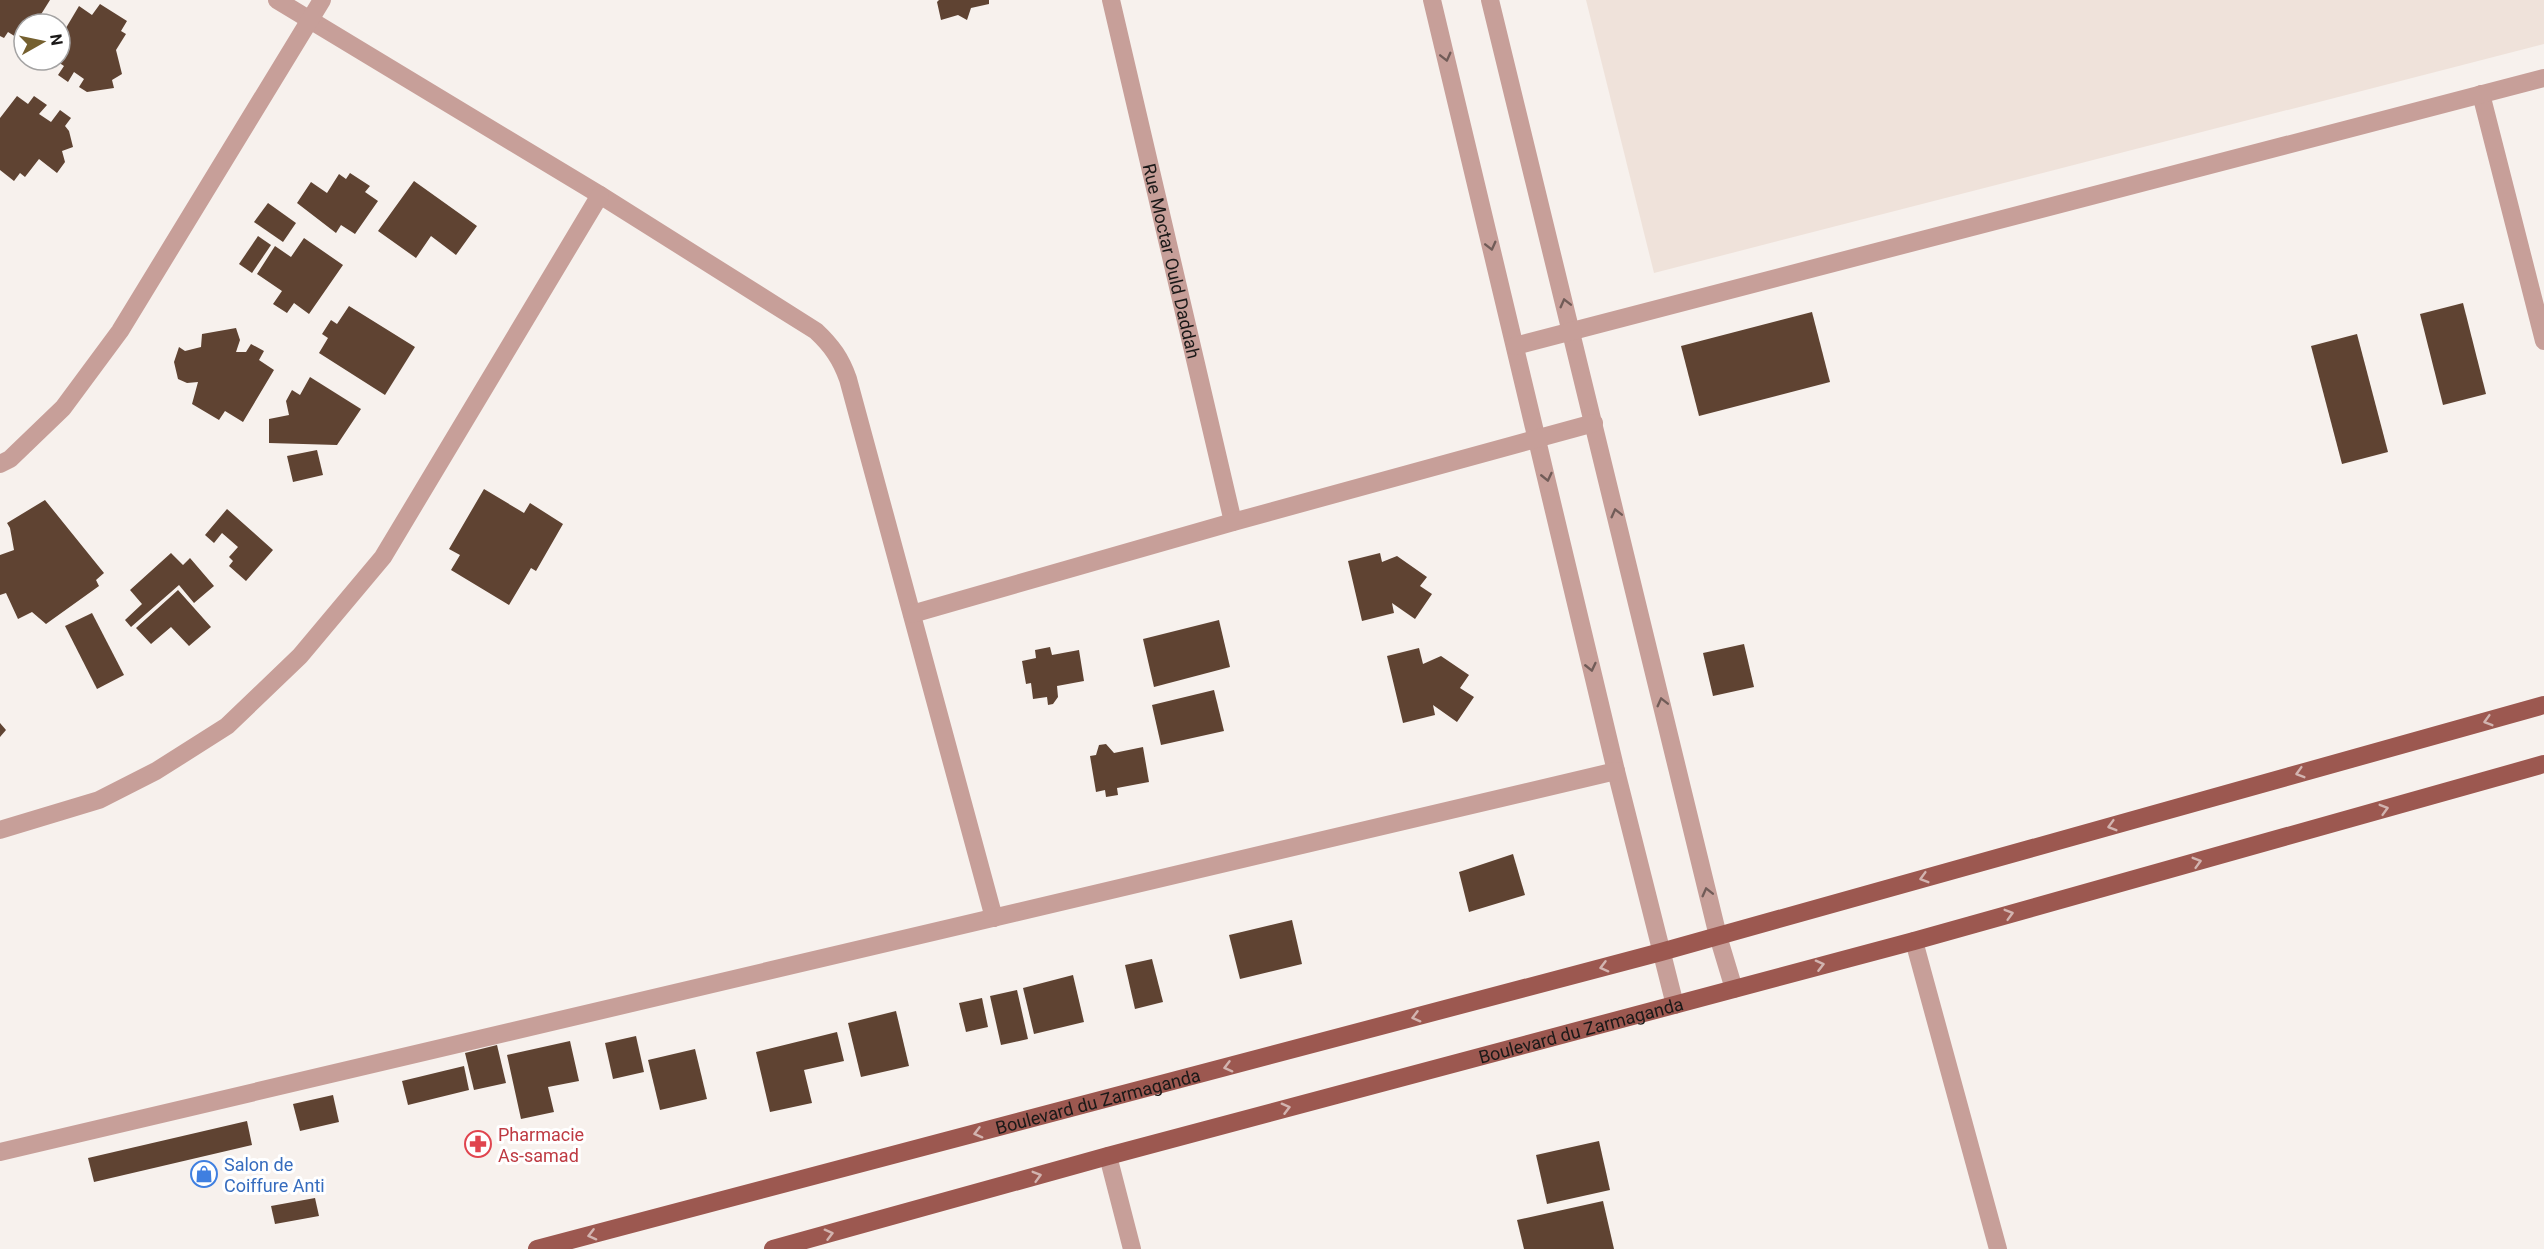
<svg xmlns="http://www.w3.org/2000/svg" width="2544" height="1249" font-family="Roboto,sans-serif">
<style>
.built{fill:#efe2da}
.building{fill:#5f4332}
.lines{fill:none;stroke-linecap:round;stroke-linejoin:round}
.minor{stroke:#c79f99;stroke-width:18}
.major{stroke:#9c5850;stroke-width:18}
.oneway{stroke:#715c58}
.oneway2{stroke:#d2b4b0}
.labels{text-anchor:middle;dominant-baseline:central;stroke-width:6;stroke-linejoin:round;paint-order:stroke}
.street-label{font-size:18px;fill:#1b1918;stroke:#fff}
.health-label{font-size:18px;fill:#be3a42;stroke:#fff;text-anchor:start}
.shop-label{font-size:18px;fill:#366cbe;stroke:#fff;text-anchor:start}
</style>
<rect width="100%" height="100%" fill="#f7f1ed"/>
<!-- built -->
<path class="built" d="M1586,0h958v44l-890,229z"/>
<!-- building -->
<g class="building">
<path d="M0,0h50l-15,24h-11v18l-16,-10 -4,6 -4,-2z"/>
<path d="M939,0h50v4l-18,4 -4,12 -9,-5 -17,5 -4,-18z"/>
<path d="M100,4l27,17 -6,10 5,3 -10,16 6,24 -10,6 2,8 -27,4 -8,-5 5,-8 -10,-7 -6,10 -10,-7 6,-9 -9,-6h5v-22l19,-32 13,9z"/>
<path d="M17,96l11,8 6,-8 13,9 -8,9 12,8 9,-12 11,8 -6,8 4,5 4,16 -11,4 3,11 -8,11 -18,-14 -14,18 -5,-4 -6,8 -14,-11v-52z"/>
<path d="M350,173l20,13 -5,6 13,9 -23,33 -14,-9 -5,8 -39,-30 14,-21 16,11 12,-19 7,5z"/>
<path d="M414,181l63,45 -21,29 -25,-19 -15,22 -38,-27z"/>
<path d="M268,203l28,20 -13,19 -29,-20z"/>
<path d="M258,236l13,9 -19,28 -13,-9z"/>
<path d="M304,238l39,27 -34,49 -15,-11 -7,10 -14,-9 9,-13 -25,-17 18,-28 16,11z"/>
<path d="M2463,303l23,91 -43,11 -23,-91z"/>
<path d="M349,306l66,41 -30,48 -66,-42 9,-15 -6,-4 9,-14 6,4z"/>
<path d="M1812,312l18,70 -131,34 -18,-70z"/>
<path d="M236,328l4,12 -4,12h10l5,-8 13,7 -5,9 15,10 -31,52 -18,-11 -6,9 -27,-16 6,-22 -11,1 -9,-4 -4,-17 5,-15 6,4 16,-4 1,-13z"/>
<path d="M2357,334l31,118 -46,12 -31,-118z"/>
<path d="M310,377l51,32 -24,36 -68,-2v-24l20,-4 -3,-14 6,-11 8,5z"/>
<path d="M317,450l6,25 -30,7 -6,-26z"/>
<path d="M484,489l40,24 6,-10 33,21 -27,47 -5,-3 -22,37 -58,-35 9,-15 -11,-6z"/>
<path d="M45,500l59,73 -8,7 3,6 -53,38 -14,-12 -14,7 -12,-26 -6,2v-40l14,-5 -4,-22 -3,-5z"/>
<path d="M227,509l46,41 -27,31 -17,-15 4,-5 -4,-4 9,-10 -16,-14 -8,10 -9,-8z"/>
<path d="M171,553l12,12 7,-7 24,28 -20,17 -15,-18 -48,42 -6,-7 17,-16 -12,-14z"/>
<path d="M1380,553l2,9 15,-6 30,21 -7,9 12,8 -17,25 -23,-16 2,10 -32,8 -14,-60z"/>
<path d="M178,590l33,37 -22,19 -18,-19 -20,17 -15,-16z"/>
<path d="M92,613l32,62 -27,14 -32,-63z"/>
<path d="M1219,620l11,47 -76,20 -11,-48z"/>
<path d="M1744,644l10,43 -41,9 -10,-43z"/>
<path d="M1050,647l2,8 27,-5 5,31 -27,5 1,11 -5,7 -5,1 -1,-8 -14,2 -2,-16 -5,1 -4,-23 14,-3 -1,-8z"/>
<path d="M1419,648l4,16 18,-8 28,19 -9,13 14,9 -17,25 -24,-17 2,10 -32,8 -16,-67z"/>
<path d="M1214,690l10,41 -63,14 -9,-40z"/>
<path d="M0,723l6,7 -6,7z"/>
<path d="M1106,744l8,9 29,-6 6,35 -32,6 1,7 -12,2 -1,-7 -9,2 -6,-36 6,-1 3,-10z"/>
<path d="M1513,854l12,41 -56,17 -10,-40z"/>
<path d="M1292,920l10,44 -62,15 -11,-44z"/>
<path d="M1152,959l11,43 -28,7 -10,-44z"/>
<path d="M1073,975l11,47 -50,12 -11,-46z"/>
<path d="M1017,990l11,49 -27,6 -11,-49z"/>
<path d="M982,998l6,29 -22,5 -7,-29z"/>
<path d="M896,1011l13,55 -48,11 -13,-54z"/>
<path d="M837,1032l7,29 -40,9 8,33 -42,9 -14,-60z"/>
<path d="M636,1036l8,36 -31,7 -8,-36z"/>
<path d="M570,1041l9,40 -31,6 6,25 -33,7 -14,-64z"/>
<path d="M497,1045l9,38 -32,7 -9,-37z"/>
<path d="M695,1049l12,50 -47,11 -12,-50z"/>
<path d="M464,1066l5,24 -61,15 -6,-24z"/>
<path d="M333,1095l6,27 -39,9 -7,-27z"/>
<path d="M247,1121l5,24 -158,37 -6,-24z"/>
<path d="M1599,1141l11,49 -63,14 -11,-49z"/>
<path d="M315,1198l4,18 -44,8 -4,-18z"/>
<path d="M1603,1201l11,48h-90l-7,-29z"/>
</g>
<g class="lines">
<!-- minor -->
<g class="minor">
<path d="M277,0l323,195 216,136c16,15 25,28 32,48l146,539"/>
<path id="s1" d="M1111,0l122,522"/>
<path d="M1432,0l184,771 59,234"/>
<path d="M1490,0l228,936 16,53"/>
<path d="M2481,94l63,247"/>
<path d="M1515,346l1029,-268"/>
<path d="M0,464l10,-5 53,-51 57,-77 202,-331"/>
<path d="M912,614l321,-92 361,-99"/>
<path d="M0,830l99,-30 57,-29 71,-45 73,-70 83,-99 217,-362"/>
<path d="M1914,941l84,308"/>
<path d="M0,1152l1616,-381"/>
<path d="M1108,1156l24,93"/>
</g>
<!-- major -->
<g class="major">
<path id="s2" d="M537,1249l1124,-297 883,-247"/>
<path id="s3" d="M773,1249l335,-93 806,-215 630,-177"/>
</g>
</g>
<!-- one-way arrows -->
<defs><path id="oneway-chevron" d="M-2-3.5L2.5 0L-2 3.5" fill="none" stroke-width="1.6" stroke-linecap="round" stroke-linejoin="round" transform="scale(1.5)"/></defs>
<g class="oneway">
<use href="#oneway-chevron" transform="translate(1446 57) rotate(76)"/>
<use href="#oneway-chevron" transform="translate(1491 246) rotate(76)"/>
<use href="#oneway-chevron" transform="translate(1565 303) rotate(-104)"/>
<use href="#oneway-chevron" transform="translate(1547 477) rotate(77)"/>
<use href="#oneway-chevron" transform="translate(1616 513) rotate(-104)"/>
<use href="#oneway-chevron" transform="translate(1591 667) rotate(77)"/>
<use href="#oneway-chevron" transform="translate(1662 702) rotate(-104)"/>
<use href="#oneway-chevron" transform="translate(1707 892) rotate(-104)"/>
</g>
<g class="oneway2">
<use href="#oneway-chevron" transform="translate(2488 721) rotate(164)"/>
<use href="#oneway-chevron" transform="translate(2300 773) rotate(164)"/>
<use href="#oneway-chevron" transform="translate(2384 809) rotate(-16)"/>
<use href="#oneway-chevron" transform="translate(2112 826) rotate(164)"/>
<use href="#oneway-chevron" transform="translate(2197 862) rotate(-16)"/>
<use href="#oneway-chevron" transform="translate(1924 878) rotate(164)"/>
<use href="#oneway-chevron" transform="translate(2009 914) rotate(-16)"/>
<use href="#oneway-chevron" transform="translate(1820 965) rotate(-14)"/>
<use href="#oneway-chevron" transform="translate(1604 967) rotate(165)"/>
<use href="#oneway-chevron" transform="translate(1416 1017) rotate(165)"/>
<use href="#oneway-chevron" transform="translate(1228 1067) rotate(165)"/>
<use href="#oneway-chevron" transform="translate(1286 1108) rotate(-15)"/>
<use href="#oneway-chevron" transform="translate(978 1133) rotate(165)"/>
<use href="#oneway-chevron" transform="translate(1037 1176) rotate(-16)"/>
<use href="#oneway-chevron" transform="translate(829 1234) rotate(-15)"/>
<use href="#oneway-chevron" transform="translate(592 1235) rotate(166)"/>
</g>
<!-- icons -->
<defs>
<symbol id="pharmacy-ring" viewBox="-11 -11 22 22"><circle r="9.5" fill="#fff" stroke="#e0444e" stroke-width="1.5"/><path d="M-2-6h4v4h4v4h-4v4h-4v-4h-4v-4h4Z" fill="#e0444e"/></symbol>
<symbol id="shop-ring" viewBox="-11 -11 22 22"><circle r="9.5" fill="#fff" stroke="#3f7fe0" stroke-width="1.5"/><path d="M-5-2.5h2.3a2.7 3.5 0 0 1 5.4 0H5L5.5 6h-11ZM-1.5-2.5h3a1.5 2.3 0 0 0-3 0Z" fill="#3f7fe0"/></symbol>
</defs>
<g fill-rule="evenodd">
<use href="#pharmacy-ring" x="463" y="1129" width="30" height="30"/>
<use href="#shop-ring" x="189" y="1159" width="30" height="30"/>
</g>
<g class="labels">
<!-- street labels -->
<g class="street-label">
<text stroke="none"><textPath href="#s1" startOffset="268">Rue Moctar Ould Daddah</textPath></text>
<text stroke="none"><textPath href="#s3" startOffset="837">Boulevard du Zarmaganda</textPath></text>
<text stroke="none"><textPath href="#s2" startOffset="580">Boulevard du Zarmaganda</textPath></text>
</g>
<!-- health labels -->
<g class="health-label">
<text x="498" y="1134">Pharmacie<tspan x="498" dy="21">As-samad</tspan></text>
</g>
<!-- shop labels -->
<g class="shop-label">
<text x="224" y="1164">Salon de<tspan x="224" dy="21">Coiffure Anti</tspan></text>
</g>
</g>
<!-- north arrow -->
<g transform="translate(42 42) rotate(81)"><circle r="28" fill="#ffffff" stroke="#a4a3a3" stroke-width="1.5"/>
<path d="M0-4.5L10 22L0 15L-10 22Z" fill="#75602f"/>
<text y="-9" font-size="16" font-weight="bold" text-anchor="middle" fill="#1b1918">N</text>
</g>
</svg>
